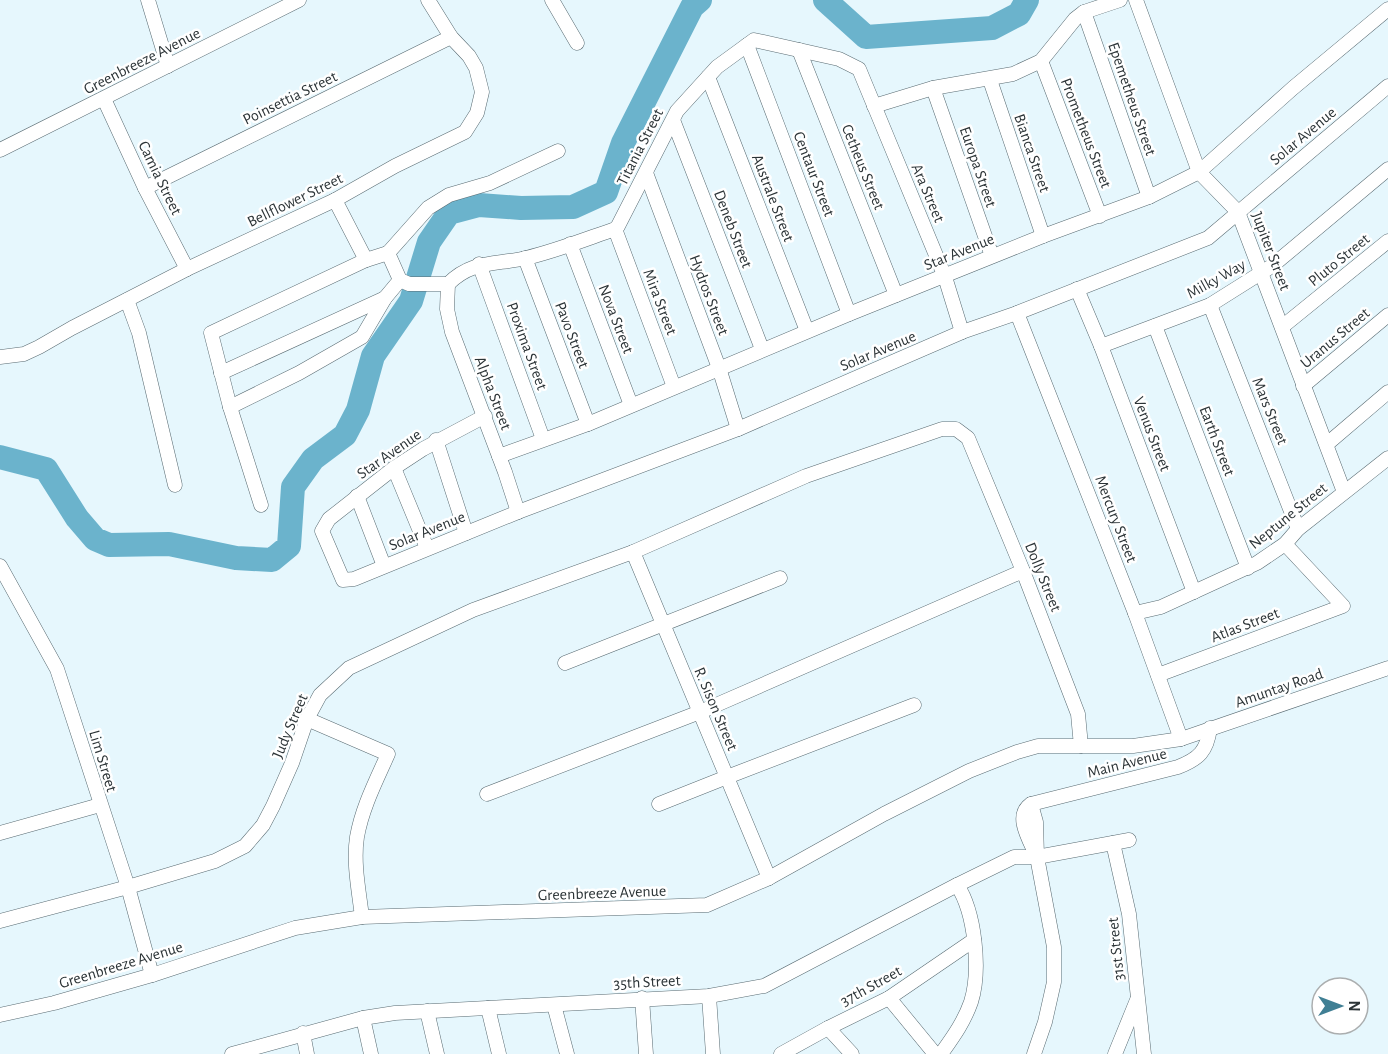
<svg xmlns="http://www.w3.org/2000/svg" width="1388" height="1054" font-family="'Alegreya Sans',sans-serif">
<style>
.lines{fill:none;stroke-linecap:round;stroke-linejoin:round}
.river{stroke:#6bb3cc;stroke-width:24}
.minor-casing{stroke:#596b72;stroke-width:15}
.minor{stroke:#fff;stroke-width:14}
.labels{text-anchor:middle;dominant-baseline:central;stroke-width:5;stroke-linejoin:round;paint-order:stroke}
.street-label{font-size:16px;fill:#2c3437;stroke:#fff}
</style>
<rect width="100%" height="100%" fill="#e6f7fd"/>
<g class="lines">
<!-- river -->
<g class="river">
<path d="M825,0l41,37 126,-9 27,-14 8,-14"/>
<path d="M0,457l46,12 31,49 18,21 14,6 60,-1 67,14 36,2 17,-14 4,-59 20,-28 32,-24 13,-25 15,-54 38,-55 18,-59 20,-29 30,-8 42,3 52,-1 33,-15 17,-49 69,-136 8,-7"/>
</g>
<defs>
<g id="minor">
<path d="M148,0l20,66"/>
<path d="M552,0l25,43"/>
<path d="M1136,0l63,172 39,40 106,280"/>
<path d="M1084,12l65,185"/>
<path d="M747,45l102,269"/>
<path d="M799,50l97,245"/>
<path d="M1041,61l59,155"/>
<path d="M708,77l99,254"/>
<path d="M990,80l53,156"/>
<path d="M933,88l59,168"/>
<path d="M104,99l41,89 42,81"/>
<path d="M874,106l59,-18 80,-14 28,-13 34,-42 9,-7 36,-12"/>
<path d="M673,120l89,229"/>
<path d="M0,150l299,-150"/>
<path d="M646,173l73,195 19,61"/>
<path d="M145,188l306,-151"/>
<path d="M335,200l31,60"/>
<path d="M615,229l59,158"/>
<path d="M570,244l61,161"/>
<path d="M525,258l63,166"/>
<path d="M479,264l64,175"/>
<path d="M448,284c24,-24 47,-19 78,-26 30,-7 60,-19 89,-29l3,-3 59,-115 40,-44 37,-27 85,19 20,10 86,208 17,55"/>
<path d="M448,284h-39l-9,-4 -12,-27 40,-45 21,-13 41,-12 68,-32"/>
<path d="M448,284l-1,25 5,23 53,140 13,40"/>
<path d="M1077,289l24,57 93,246"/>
<path d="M127,300l12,33 36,152"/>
<path d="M1210,305l88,224"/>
<path d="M1017,313l118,300 46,126"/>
<path d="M1155,326l93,242"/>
<path d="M1282,327l106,-86"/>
<path d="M1101,346l109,-41 62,-39 116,-97"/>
<path d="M0,357l24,-3 15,-7 33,-19 115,-59 148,-69 60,-34 70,-34 12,-19 5,-21 -6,-24 -7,-12 -18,-19 -23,-37"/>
<path d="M221,373l164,-75"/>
<path d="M1303,386l85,-71"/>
<path d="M230,407l69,-34 63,-36 23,-39 15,-18"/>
<path d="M485,416l-62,33 -29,19 -65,51 -7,12 21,49 11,-1 164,-67 220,-83 224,-97 55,-19 191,-75 180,-152"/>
<path d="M436,440l30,93"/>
<path d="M1327,444l61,-52"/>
<path d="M499,456l89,-32 261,-110 194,-78 106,-39 50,-25 94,-84 95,-79"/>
<path d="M394,468l33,80"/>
<path d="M357,496l27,70"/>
<path d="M261,505l-31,-98 -19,-74 155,-73 22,-7"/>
<path d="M633,552l136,326"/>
<path d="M0,566l57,103 71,218 24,88"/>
<path d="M1135,613l26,-6 96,-44 28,-19 13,-15 90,-71"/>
<path d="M565,663l215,-85"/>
<path d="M1158,675l185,-69 -58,-62"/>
<path d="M307,719l81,35c-12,27 -26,54 -31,83 -4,26 2,54 5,80"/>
<path d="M487,794l213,-82 323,-141"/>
<path d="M659,804l68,-27 187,-72"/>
<path d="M1031,804l5,18 1,35 17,90v35l-9,40 -11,32"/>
<path d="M0,833l100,-28"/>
<path d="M1113,843l16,71 15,140"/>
<path d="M1037,857c-6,-15 -24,-41 -6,-53l147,-37c21,-8 29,-16 32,-39"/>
<path d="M0,921l128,-34 87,-26 30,-15 18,-21 10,-19 19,-43 15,-44 13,-24 29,-27 124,-58 160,-58 173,-76 136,-47h14l12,9 55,133 55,143 3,32"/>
<path d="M709,996l4,58"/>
<path d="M642,998l4,56"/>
<path d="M889,998l46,56"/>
<path d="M554,1005l13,49"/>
<path d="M488,1008l11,46"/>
<path d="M427,1011l10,43"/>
<path d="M0,1015l54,-12 98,-28 143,-47 67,-11 345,-12 62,-27 115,-64 85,-43 48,-19 21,-6h95l48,-7 207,-71"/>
<path d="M363,1018l8,36"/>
<path d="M828,1028l24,26"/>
<path d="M303,1033l4,21"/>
<path d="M232,1054l131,-36 32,-5 314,-17 55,-10 193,-101 57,-28h23l92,-17"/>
<path d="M781,1054l47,-26 61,-30 85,-58"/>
<path d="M941,1054c12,-17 23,-32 30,-52 10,-32 4,-90 -14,-117"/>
<path d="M1115,1054l22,-54"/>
</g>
</defs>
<!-- minor casing -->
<use href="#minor" class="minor-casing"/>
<!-- minor -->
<use href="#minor" class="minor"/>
</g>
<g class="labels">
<!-- street labels -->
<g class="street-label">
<text transform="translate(142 61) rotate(-27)">Greenbreeze Avenue</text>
<text transform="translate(290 98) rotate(-26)">Poinsettia Street</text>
<text transform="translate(1132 99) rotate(71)">Epemetheus Street</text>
<text transform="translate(1086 133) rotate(69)">Prometheus Street</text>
<text transform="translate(1303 136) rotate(-40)">Solar Avenue</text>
<text transform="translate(640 147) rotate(-63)">Titania Street</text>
<text transform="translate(1032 153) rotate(71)">Bianca Street</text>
<text transform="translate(863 167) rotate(68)">Cetheus Street</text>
<text transform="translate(978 167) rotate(71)">Europa Street</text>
<text transform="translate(814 174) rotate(69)">Centaur Street</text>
<text transform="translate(160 178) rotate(64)">Camia Street</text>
<text transform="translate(928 193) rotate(67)">Ara Street</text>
<text transform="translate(773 198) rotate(69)">Australe Street</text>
<text transform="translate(295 200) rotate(-26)">Bellflower Street</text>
<text transform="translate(733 229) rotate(69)">Deneb Street</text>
<text transform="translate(1271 251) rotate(69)">Jupiter Street</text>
<text transform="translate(959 252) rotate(-22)">Star Avenue</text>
<text transform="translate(1339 260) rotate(-39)">Pluto Street</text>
<text transform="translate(1216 279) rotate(-29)">Milky Way</text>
<text transform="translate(709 295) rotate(69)">Hydros Street</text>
<text transform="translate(660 302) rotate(69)">Mira Street</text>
<text transform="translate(616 319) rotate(69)">Nova Street</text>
<text transform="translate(572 335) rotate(69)">Pavo Street</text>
<text transform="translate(1335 338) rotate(-40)">Uranus Street</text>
<text transform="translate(527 346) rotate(70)">Proxima Street</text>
<text transform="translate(878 351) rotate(-23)">Solar Avenue</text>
<text transform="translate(493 393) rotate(69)">Alpha Street</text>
<text transform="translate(1270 411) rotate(68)">Mars Street</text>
<text transform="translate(1152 434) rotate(69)">Venus Street</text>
<text transform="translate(1217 441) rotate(69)">Earth Street</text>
<text transform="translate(389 454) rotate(-35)">Star Avenue</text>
<text transform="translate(1288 516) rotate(-39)">Neptune Street</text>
<text transform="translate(1116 519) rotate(69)">Mercury Street</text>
<text transform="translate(427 531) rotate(-22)">Solar Avenue</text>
<text transform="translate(1043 577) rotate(68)">Dolly Street</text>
<text transform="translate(1245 625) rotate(-21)">Atlas Street</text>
<text transform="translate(1279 688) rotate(-19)">Amuntay Road</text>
<text transform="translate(716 709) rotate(67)">R. Sison Street</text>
<text transform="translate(290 726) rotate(-67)">Judy Street</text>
<text transform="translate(103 761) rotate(73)">Lim Street</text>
<text transform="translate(1127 763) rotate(-14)">Main Avenue</text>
<text transform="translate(602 893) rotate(-2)">Greenbreeze Avenue</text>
<text transform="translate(1116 949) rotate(-96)">31st Street</text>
<text transform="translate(121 965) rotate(-17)">Greenbreeze Avenue</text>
<text transform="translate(647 982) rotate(-3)">35th Street</text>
<text transform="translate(871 986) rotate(-29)">37th Street</text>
</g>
</g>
<!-- north arrow -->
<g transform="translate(1340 1006) rotate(90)"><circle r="28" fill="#ffffff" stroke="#abaeaf" stroke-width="1.5"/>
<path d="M0-4.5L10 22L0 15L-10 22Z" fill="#407f94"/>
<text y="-9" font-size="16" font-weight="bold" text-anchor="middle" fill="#2c3437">N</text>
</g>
</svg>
